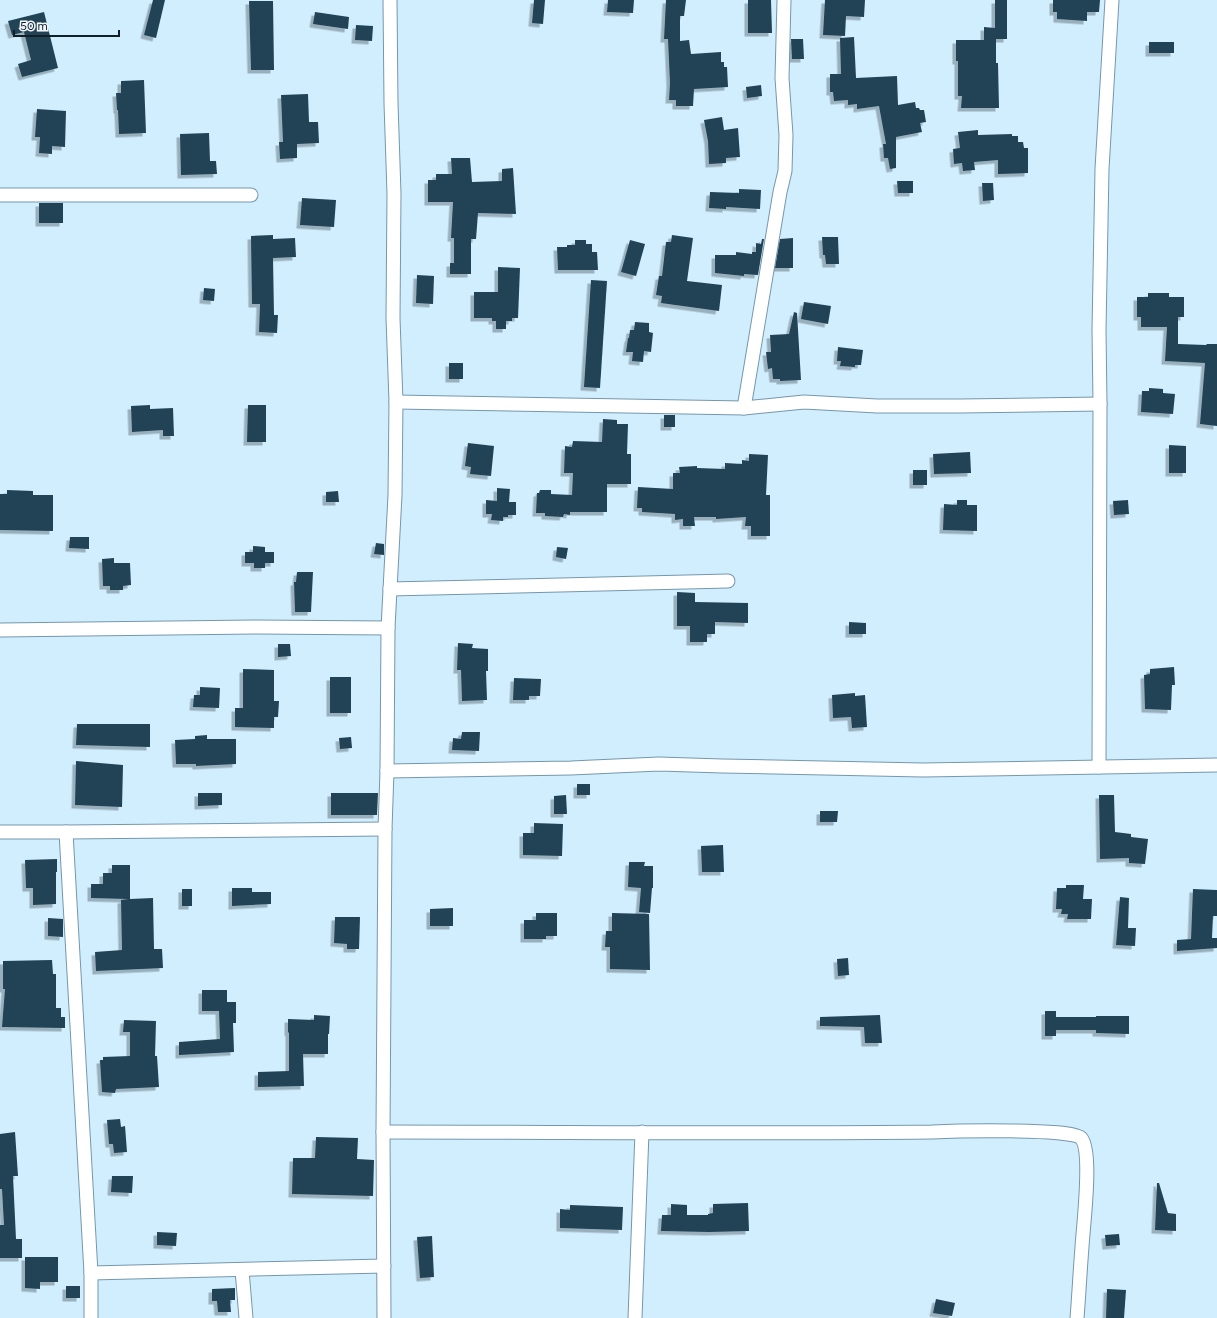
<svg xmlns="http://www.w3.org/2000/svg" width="1217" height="1318" font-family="Figtree,sans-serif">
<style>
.building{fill:#224254;filter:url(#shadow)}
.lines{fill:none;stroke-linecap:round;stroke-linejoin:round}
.minor-casing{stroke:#7597ab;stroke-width:15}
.minor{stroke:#fff;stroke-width:13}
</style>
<defs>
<filter id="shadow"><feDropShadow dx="-3.5" dy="3.5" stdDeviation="0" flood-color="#0004"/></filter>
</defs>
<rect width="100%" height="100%" fill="#d1eeff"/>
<!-- building -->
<g class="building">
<path d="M153,0h12l-9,38 -12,-3z"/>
<path d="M534,0h11l-2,24 -11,-1z"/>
<path d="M608,0h26l-1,13 -26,-1z"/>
<path d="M666,0h20l-2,16h-4v25l9,-1 2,14 30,-2v10h3v5h3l1,20 -34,2 -1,17h-17v-6h-7l1,-17 -2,-44h-4z"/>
<path d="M748,0h23l1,33h-24z"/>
<path d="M825,0h40l-1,17 -18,-1 -1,20 -22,-1z"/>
<path d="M995,0h12v39h-11v24h2l1,45h-38l1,-12h-4v-35h-2v-21h28v-13l11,1z"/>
<path d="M1053,0h47l-1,12h-12v9l-30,-2v-7h-4z"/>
<path d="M249,1h24l1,69h-23z"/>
<path d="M44,12l14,56 -36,9 -4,-13 13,-4 -7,-28 -12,3 -4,-14z"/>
<path d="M315,12l34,5 -1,12 -35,-5z"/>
<path d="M356,25l17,1 -1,15 -17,-1z"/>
<path d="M854,37l2,41 41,-2 1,29 17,-3 1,6h3l1,2h4l2,12 -6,1 2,9 -26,5v31l-6,1 -2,-11h-4l-1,-14h3l-7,-38 -22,3v-5l-9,1v-5l-14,1 -1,-9h-3v-18h11l-1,-36z"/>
<path d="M791,39h12l1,20h-12z"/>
<rect x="1149" y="42" width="25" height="11"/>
<path d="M144,80l2,53 -27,1 -1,-24h-1l-1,-17h5v-12z"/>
<path d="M761,85l1,11 -15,2 -1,-11z"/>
<path d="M308,94l1,28h9l1,21 -22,1v14l-17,1 -1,-17h4l-2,-47z"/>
<path d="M37,109l29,2 -1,36 -13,-1v8l-13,-1 1,-16h-5z"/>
<path d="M722,117l2,13 14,-2 2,29 -14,1v5l-17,1 -1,-23 -4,-21z"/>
<path d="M978,130v5l34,-1v2h6v6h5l1,6h4v25l-30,1v-14l-24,2 1,8 -12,1 -1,-8 -8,1 -1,-15 7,-1 -2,-16z"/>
<path d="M209,133l1,28h6l1,13 -36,1 -1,-41z"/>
<path d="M451,158h19l2,24 30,-1v-12l11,-1 3,46 -38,-1 -2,26h-5v35h-21v-11h4v-25h-3l2,-36h-25v-22h8v-6h16z"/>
<path d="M897,181h16v12h-15z"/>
<path d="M982,183h11l1,17 -11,1z"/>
<path d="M739,189l22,1 -1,19 -34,-2v2l-17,-1 1,-16 29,1z"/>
<path d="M302,198l34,2 -2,27 -34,-2z"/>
<rect x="39" y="203" width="24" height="20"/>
<path d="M273,235v4l22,-1 1,19 -23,1 1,57h4l-1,18 -18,-1 1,-28h-8l-1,-68z"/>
<path d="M672,235l21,3 -6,43 35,4 -3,26 -58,-8 1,-7 -6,-1 3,-19h3l4,-34h5z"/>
<path d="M822,237h16l1,27h-13l-1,-9h-2z"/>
<path d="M793,238v30h-18l5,-29z"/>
<path d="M762,239h2l-6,36 -14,-1v2l-29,-3v-18h21v-3l16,2v-2h4v-9l5,1z"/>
<path d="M575,240h11v4h6v8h5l1,18h-40l-1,-23h10v-2h8z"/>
<path d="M630,240l15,4 -9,32 -15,-4z"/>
<path d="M498,267l22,1 -2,50h-6v3h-6v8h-10v-8h-4v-3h-18v-26h24z"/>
<path d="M417,275l17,1 -1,28 -17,-1z"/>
<path d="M591,280l16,1 -7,107 -16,-1z"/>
<path d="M204,288l11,1 -1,12 -11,-1z"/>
<path d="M1148,293h21v4h15v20h-6v27l28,1 1,-1h10v82l-17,-2 5,-61 -40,-2 2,-34h-26v-10h-4v-20h11z"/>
<path d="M804,302l27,4 -3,18 -27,-5z"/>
<path d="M794,312l3,1 4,67 -21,1v-2h-7l-1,-11 -4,1 -2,-17h5l-1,-17 19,-1z"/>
<path d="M635,322l14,1v9l4,1 -2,19 -7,-1 -1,11 -11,-1 1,-9h-7l2,-14h1l1,-8h4z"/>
<path d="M838,347l25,3 -2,15h-6v2l-15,-1 1,-5h-4z"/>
<rect x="449" y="363" width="14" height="16"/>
<path d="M1149,388l14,1v4l12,1 -2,20 -32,-2 1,-21h7z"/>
<path d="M150,405v4l23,-1 1,28h-11v-6l-31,2 -1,-26z"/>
<path d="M248,405h18v37h-19z"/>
<rect x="664" y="415" width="11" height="12"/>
<path d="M603,419l14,1v4h11l-1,30h4v30h-24v28h-37v3l-6,-1 -1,3 -18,-1v-3h-9l1,-20h2l1,-3h11v4l21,1 1,-22h-9l1,-27 7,1 1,-6 29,1z"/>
<path d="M468,443l26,3 -3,30 -21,-2 1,-7 -6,-1z"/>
<path d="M1169,445l17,1v27h-17z"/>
<path d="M970,452l1,21 -37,1 -1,-20z"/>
<path d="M749,454l19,1 -2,40h4v41h-19v-10h-6l1,-9 -30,2v-2h-22l1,9h-12v-7l-8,1v-6l-33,-2v-4h-5l1,-21 35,2v-16h7l-1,-6 18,-1v2l28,1v-6l17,1v-4l7,1z"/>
<rect x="913" y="470" width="14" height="15"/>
<path d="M497,488l13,1 -1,13h7v13h-8v2h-5v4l-12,-1 1,-6h-6v-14l11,1z"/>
<path d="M7,490l26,1v4h20v36l-53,-1v-36h7z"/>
<path d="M338,491l1,11h-13v-10z"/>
<path d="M957,500h10v5h10v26l-34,-1 1,-26 13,1z"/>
<path d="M1128,500l1,14 -15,1 -1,-14z"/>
<path d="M70,537h19v12l-20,-1z"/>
<path d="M376,543l8,1v11l-10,-1z"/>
<path d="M253,546l12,1v5h9v11h-9v5h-11v-5h-9v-11h8z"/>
<path d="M557,547l11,1 -2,11 -10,-2z"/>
<path d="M114,558v5h16l1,22 -8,1v4h-13v-4h-7l-1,-27z"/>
<path d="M297,572h16l-2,40h-16l-1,-30h2z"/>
<path d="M677,592l18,1v9l53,1v20l-33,-1v12h-8v8h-17v-16h-13z"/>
<path d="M849,622l17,1v11h-17z"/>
<path d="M458,643l15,1 -1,4 16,1v22h-2l1,29 -25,1 -1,-31h-4z"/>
<path d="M278,644h12l1,12 -13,1z"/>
<path d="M1174,667l1,18h-3l-1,25 -26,-1 -1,-34 6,-1v-5z"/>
<path d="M243,669l31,1v31h5l-1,16h-4v11l-39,-1v-19h8z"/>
<rect x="330" y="677" width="21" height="36"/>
<path d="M514,678l27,1 -1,17h-11v4h-16z"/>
<path d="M200,687l20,1 -1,20 -26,-1 1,-12h6z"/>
<path d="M855,693v3l10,-1 2,32 -15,1 -1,-11 -18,1 -1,-23z"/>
<path d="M77,724h73v23l-74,-2z"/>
<path d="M462,732h18l-1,19 -27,-1 1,-12 8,1z"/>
<path d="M207,735v4h29v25l-40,2v-2h-20l-1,-24 20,-1v-3z"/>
<path d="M351,737l1,11 -12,1 -1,-11z"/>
<path d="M76,761l47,4 -1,42 -47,-2z"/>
<rect x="577" y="784" width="13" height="11"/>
<path d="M198,793h24v12l-24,1z"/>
<path d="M331,793h47l-1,22h-46z"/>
<path d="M566,795l1,19h-13v-18z"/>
<path d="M1099,795h15l1,37 16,2v3l17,2 -3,25 -16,-1v-5l-29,1z"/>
<path d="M820,811h18l-1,11h-17z"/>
<path d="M534,823l29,1 -1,32 -39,-1v-22h11z"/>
<path d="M723,845l1,27h-22l-1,-26z"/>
<path d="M57,859v13h-1v32l-23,1v-17h-7l-1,-28z"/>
<path d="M629,862h16l-1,4h9v22h-1l-2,25 -11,-1 2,-24 -13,-1z"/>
<path d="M112,865h18v34l23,-1 1,51h8l1,19 -67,3 -1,-19 27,-2 -1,-50 7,-1 -37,-1v-14h12v-11h9z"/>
<path d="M1066,885h18l-1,14h9l-1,20h-24l1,-5h-7l1,-5h-6l1,-21h9z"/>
<path d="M232,888h20v4h19v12l-39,2z"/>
<rect x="182" y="889" width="10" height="17"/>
<path d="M1193,889l24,1v26h-4l-1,22h5v10l-40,3v-11l14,-1z"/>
<path d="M1120,897l9,1 -1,30h8l-1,18 -19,-1z"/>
<path d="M453,908v18h-23v-17z"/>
<path d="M536,913h21v23h-11v3h-22v-19h12z"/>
<path d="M612,913l37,1 1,56 -40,-1v-22h-5l1,-16h6z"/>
<path d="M335,917h25l-1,32h-12v-5l-13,-1z"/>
<path d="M48,918l15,1v18l-15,-1z"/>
<path d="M848,958l1,17 -11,1 -1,-17z"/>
<path d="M52,960l1,14h3v34h5v9h4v11l-63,-1 3,-38h-2v-28z"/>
<path d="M202,990h25v12h9v21h-3l1,29 -55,3v-13l41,-3 -1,-28h-17z"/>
<path d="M1045,1011h11v6h40v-1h33v18l-33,-1v-3h-40v6h-11z"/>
<path d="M314,1015l16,1 -1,18h-1v20h-25l1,32 -46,1v-15l31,-1v-38l-1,-1v-13l26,1z"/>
<path d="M880,1015l2,28h-17l-1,-16 -44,-1v-9z"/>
<path d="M124,1020l32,1 -1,35h2l2,31 -43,2 -1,4 -13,-1 -2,-32h3v-3l27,-1v-24h-7z"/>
<path d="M120,1119l1,8 4,-1 2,26 -13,1 -1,-9h-4l-2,-24z"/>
<path d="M15,1132l3,44h-5l3,63h6v19h-22v-33h4l-2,-36h-2v-55z"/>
<path d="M316,1137l42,1 -1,21 17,1 -1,36 -81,-2 1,-36h22z"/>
<path d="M112,1176h21l-1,17 -21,-1z"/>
<path d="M1157,1183h2l9,30 8,1v17l-21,-1z"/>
<path d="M748,1203l1,28 -40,1 -48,-1 1,-16h9v-11l16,1v10h21v-1l5,-1v-9z"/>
<path d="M570,1205l53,2 -1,23 -62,-2v-19l10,1z"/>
<path d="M157,1232l20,1 -1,13 -19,-1z"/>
<path d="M1119,1234l1,11 -14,1 -1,-11z"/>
<path d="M432,1236l2,41 -14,1 -3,-41z"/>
<path d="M25,1257h33v25h-18v7l-15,-1z"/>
<rect x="66" y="1286" width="14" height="12"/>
<path d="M235,1288v12h-5l1,12h-13l-1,-11h-5v-12z"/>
<path d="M1107,1289l19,1 -2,28h-18z"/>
<path d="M936,1299l19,4 -3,13 -19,-3z"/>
</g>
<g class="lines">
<defs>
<g id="minor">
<path d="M0,195h251"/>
<path d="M396,402l348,6 60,-6 73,4h83l140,-2"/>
<path d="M744,408l36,-216 5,-21 1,-36 -4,-57 2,-78"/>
<path d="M390,589l338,-8"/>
<path d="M0,630l255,-3 133,1"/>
<path d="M1099,767l1,-363 -1,-74 3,-161 10,-169"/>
<path d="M387,771l184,-3 88,-4 63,2 201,4 294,-5"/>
<path d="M0,832h66l319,-3"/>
<path d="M66,832l25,441v45"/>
<path d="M383,1132c183,0 366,2 549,0 20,-1 141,-4 149,6 12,13 2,89 1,109 -2,24 -3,47 -5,71"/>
<path d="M242,1270l4,48"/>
<path d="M91,1273l293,-7"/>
<path d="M384,1318l-1,-186 2,-303 2,-58 1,-143 7,-133 1,-93 -3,-84 1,-124 -3,-91 -1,-103"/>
<path d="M635,1318l7,-186"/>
</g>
</defs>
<!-- minor casing -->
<use href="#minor" class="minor-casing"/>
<!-- minor -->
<use href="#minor" class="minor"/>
</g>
<!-- scale -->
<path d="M14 30v6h105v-6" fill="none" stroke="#121f27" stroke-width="2"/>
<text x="20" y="30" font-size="12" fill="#121f27" stroke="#f0f7fc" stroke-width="3" paint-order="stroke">50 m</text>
</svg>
